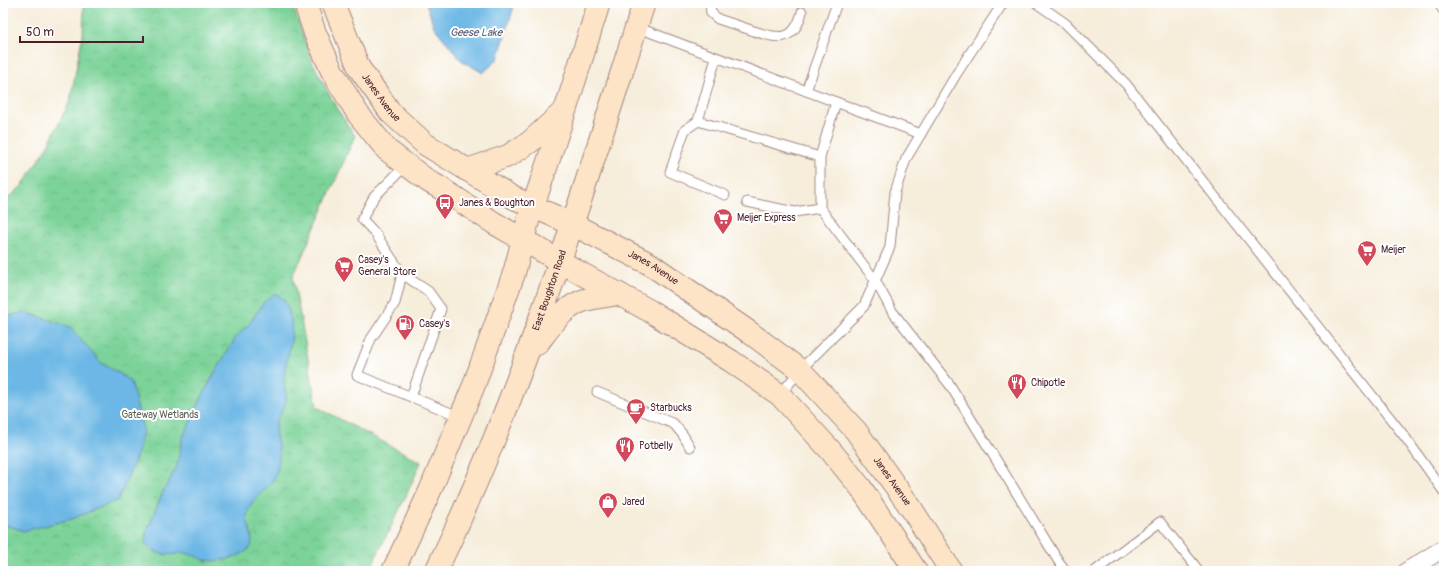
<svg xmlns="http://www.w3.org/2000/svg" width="1447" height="574" font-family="Pangolin,sans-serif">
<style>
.park{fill:url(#park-crowns);stroke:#627962}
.water{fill:#6cb7e5;stroke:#5b6b88}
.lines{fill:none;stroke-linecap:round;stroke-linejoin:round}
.lane-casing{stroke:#a08682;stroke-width:11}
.street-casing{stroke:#a08682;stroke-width:19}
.secondary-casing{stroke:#a08682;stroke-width:24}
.lane{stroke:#fff;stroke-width:9}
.street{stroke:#fff;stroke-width:17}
.secondary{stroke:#fee4c6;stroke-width:22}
.labels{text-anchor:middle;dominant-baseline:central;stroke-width:4;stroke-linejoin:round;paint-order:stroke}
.street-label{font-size:10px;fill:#4a1f2b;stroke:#fff}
.poi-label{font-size:10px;fill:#4a1f2b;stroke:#fff;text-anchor:start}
.park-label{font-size:10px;fill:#5b5e52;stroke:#fff}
.water-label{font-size:11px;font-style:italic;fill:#585c75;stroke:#fff}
</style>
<defs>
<pattern id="park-crowns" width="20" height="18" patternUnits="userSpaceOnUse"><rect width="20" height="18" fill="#7bd399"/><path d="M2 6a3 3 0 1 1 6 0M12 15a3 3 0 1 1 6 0" fill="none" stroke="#6cb584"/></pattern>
</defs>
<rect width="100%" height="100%" fill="#fff"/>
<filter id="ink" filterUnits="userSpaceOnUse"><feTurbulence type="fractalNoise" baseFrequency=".025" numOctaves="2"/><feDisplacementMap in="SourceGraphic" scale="8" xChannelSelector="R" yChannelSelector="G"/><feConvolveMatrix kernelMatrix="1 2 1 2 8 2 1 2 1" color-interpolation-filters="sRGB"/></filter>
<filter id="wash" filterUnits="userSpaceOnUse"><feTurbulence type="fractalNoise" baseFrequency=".012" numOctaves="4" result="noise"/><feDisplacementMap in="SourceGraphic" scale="16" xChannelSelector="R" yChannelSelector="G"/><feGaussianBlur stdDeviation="0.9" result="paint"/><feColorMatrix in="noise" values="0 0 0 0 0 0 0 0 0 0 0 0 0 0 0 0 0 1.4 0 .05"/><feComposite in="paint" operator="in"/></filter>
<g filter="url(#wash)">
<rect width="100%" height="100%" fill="#f6edda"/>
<!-- park -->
<path class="park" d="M84,3h208l20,58 25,48 18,27 -62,141 24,130 104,55 -15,34 -37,75h-366v-368l19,-17 24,-37 24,-48 13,-68z"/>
<!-- water -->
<g class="water">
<path d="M426,3h89l-17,56 -15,14 -22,-13 -27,-33z"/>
<path d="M274,294c17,3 19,34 17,47 -2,14 -8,28 -7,42 0,6 3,12 2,18 -2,10 -11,18 -11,28 0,5 2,10 3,15 2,8 1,19 -1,27 -5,19 -27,25 -30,44 -1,10 11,27 1,35 -11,8 -30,13 -43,10 -7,-2 -13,-6 -20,-7 -4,-1 -6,0 -9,1 -13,2 -21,-1 -30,-10v-11l16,-39 15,-28 5,-27 28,-58 26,-44 14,-14 14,-21z"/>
<path d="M25,312l45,15 31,36 18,10 12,9 12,47 -5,24 -20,47 -46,19 -49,12 -20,-7v-207z"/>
</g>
</g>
<g filter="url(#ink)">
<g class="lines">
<defs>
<g id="lane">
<path d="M710,3l1,10 7,6c12,4 24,8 36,12 24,8 40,12 48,-19"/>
<path d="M1036,3l29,20 61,61 279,353 39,55"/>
<path d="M1438,3l6,8"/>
<path d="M636,27l285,107"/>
<path d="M716,58l-18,63 122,36 16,-55"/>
<path d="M806,91l31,-88"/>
<path d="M698,121l-13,9 -15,42 55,23"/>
<path d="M820,157v51l55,72 17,31 58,74 109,177 7,9"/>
<path d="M406,165l-32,32 -12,22 13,14 27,41 -7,29 -24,36 -14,36 104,42"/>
<path d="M747,202l48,10 25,-4"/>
<path d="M402,274l26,17 13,18 -30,88"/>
<path d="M597,392l77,32 9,11 7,12"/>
<path d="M780,395l20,-25 64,-64 26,-59 5,-55 11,-33 51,-86 46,-70"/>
<path d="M1095,571l65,-49 39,49"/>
</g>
<path id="street" d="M1407,571l37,-23"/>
<g id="secondary">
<path d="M305,3l10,30 17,38 26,43 29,36 41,31 14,8 52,34 88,51 68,37 81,50 49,34 51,56 30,37 55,83"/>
<path id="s1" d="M333,3l26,65 32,45 34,31 87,53 60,27 78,40 99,68 51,38 56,61 55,77 40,63"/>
<path d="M467,170l41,-14 22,-14 34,-31"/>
<path d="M537,344c14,-18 26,-37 48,-44 11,-3 23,-4 34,-6"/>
<path d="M393,571l37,-80 44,-106 40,-112 14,-52 38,-113 33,-105"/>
<path id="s2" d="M436,571c88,-182 146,-376 208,-568"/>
</g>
</defs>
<!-- lane casing -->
<use href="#lane" class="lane-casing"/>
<!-- street casing -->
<use href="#street" class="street-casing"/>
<!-- secondary casing -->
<use href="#secondary" class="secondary-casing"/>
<!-- lane -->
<use href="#lane" class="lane"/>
<!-- street -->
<use href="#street" class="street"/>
<!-- secondary -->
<use href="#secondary" class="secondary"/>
</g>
</g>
<!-- icons -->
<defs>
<symbol id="bus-pin" viewBox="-11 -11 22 30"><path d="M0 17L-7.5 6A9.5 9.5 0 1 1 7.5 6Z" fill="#d1495b" stroke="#fff"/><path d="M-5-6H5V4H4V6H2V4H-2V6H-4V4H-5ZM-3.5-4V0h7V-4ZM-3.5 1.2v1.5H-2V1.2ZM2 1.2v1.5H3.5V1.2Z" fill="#fff"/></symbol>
<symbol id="supermarket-pin" viewBox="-11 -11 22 30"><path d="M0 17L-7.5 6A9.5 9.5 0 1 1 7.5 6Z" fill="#d1495b" stroke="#fff"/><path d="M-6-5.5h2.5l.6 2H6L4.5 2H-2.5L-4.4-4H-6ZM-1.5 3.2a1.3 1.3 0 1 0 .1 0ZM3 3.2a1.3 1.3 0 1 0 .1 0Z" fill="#fff"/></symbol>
<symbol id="fuel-pin" viewBox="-11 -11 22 30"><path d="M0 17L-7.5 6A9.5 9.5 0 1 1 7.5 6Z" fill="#d1495b" stroke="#fff"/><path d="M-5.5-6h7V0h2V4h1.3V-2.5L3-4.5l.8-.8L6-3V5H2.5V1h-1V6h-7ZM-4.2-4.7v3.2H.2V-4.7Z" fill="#fff"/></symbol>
<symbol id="restaurant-pin" viewBox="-11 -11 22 30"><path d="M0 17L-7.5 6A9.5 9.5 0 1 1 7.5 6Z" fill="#d1495b" stroke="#fff"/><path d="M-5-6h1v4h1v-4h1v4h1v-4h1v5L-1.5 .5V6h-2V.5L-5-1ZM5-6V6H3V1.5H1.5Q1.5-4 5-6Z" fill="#fff"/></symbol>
<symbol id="cafe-pin" viewBox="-11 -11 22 30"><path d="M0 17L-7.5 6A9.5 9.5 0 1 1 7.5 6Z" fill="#d1495b" stroke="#fff"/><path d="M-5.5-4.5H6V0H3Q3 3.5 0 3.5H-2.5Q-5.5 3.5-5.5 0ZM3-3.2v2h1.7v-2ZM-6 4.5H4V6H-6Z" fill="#fff"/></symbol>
<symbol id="shop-pin" viewBox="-11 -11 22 30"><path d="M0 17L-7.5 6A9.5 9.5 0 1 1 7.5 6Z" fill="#d1495b" stroke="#fff"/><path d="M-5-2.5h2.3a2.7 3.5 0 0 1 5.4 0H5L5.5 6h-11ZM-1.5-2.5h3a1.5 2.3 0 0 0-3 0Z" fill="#fff"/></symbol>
</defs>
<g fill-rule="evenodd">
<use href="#bus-pin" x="434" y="192" width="22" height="30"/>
<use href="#supermarket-pin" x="712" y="207" width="22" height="30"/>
<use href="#supermarket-pin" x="1356" y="239" width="22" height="30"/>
<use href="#supermarket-pin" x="333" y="255" width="22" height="30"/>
<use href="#fuel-pin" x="394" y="313" width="22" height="30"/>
<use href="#restaurant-pin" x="1006" y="372" width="22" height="30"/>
<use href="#cafe-pin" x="625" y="397" width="22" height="30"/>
<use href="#restaurant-pin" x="614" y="435" width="22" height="30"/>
<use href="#shop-pin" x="597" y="491" width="22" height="30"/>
</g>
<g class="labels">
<!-- street labels -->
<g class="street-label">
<text stroke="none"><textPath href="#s1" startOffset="107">Janes Avenue</textPath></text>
<text stroke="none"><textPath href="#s1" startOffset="431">Janes Avenue</textPath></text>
<text stroke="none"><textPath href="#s2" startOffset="303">East Boughton Road</textPath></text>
<text stroke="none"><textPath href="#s1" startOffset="755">Janes Avenue</textPath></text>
</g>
<!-- poi labels -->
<g class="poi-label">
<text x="459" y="203">Janes &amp; Boughton</text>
<text x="737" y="218">Meijer Express</text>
<text x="1381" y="250">Meijer</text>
<text x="358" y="260">Casey's<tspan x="358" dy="12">General Store</tspan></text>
<text x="419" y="324">Casey's</text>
<text x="1031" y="383">Chipotle</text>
<text x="650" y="408">Starbucks</text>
<text x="639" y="446">Potbelly</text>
<text x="622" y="502">Jared</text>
</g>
<!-- park labels -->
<g class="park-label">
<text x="160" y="415">Gateway Wetlands</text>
</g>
<!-- water labels -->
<g class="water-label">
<text x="476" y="32">Geese Lake</text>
</g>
</g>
<!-- margin -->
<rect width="1447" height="574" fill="none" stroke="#fff" stroke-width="16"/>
<!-- scale -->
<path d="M20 36v6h123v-6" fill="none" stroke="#4a1f2b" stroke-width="2"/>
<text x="26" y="36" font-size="12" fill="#4a1f2b" stroke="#ffffff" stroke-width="3" paint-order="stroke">50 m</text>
</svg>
